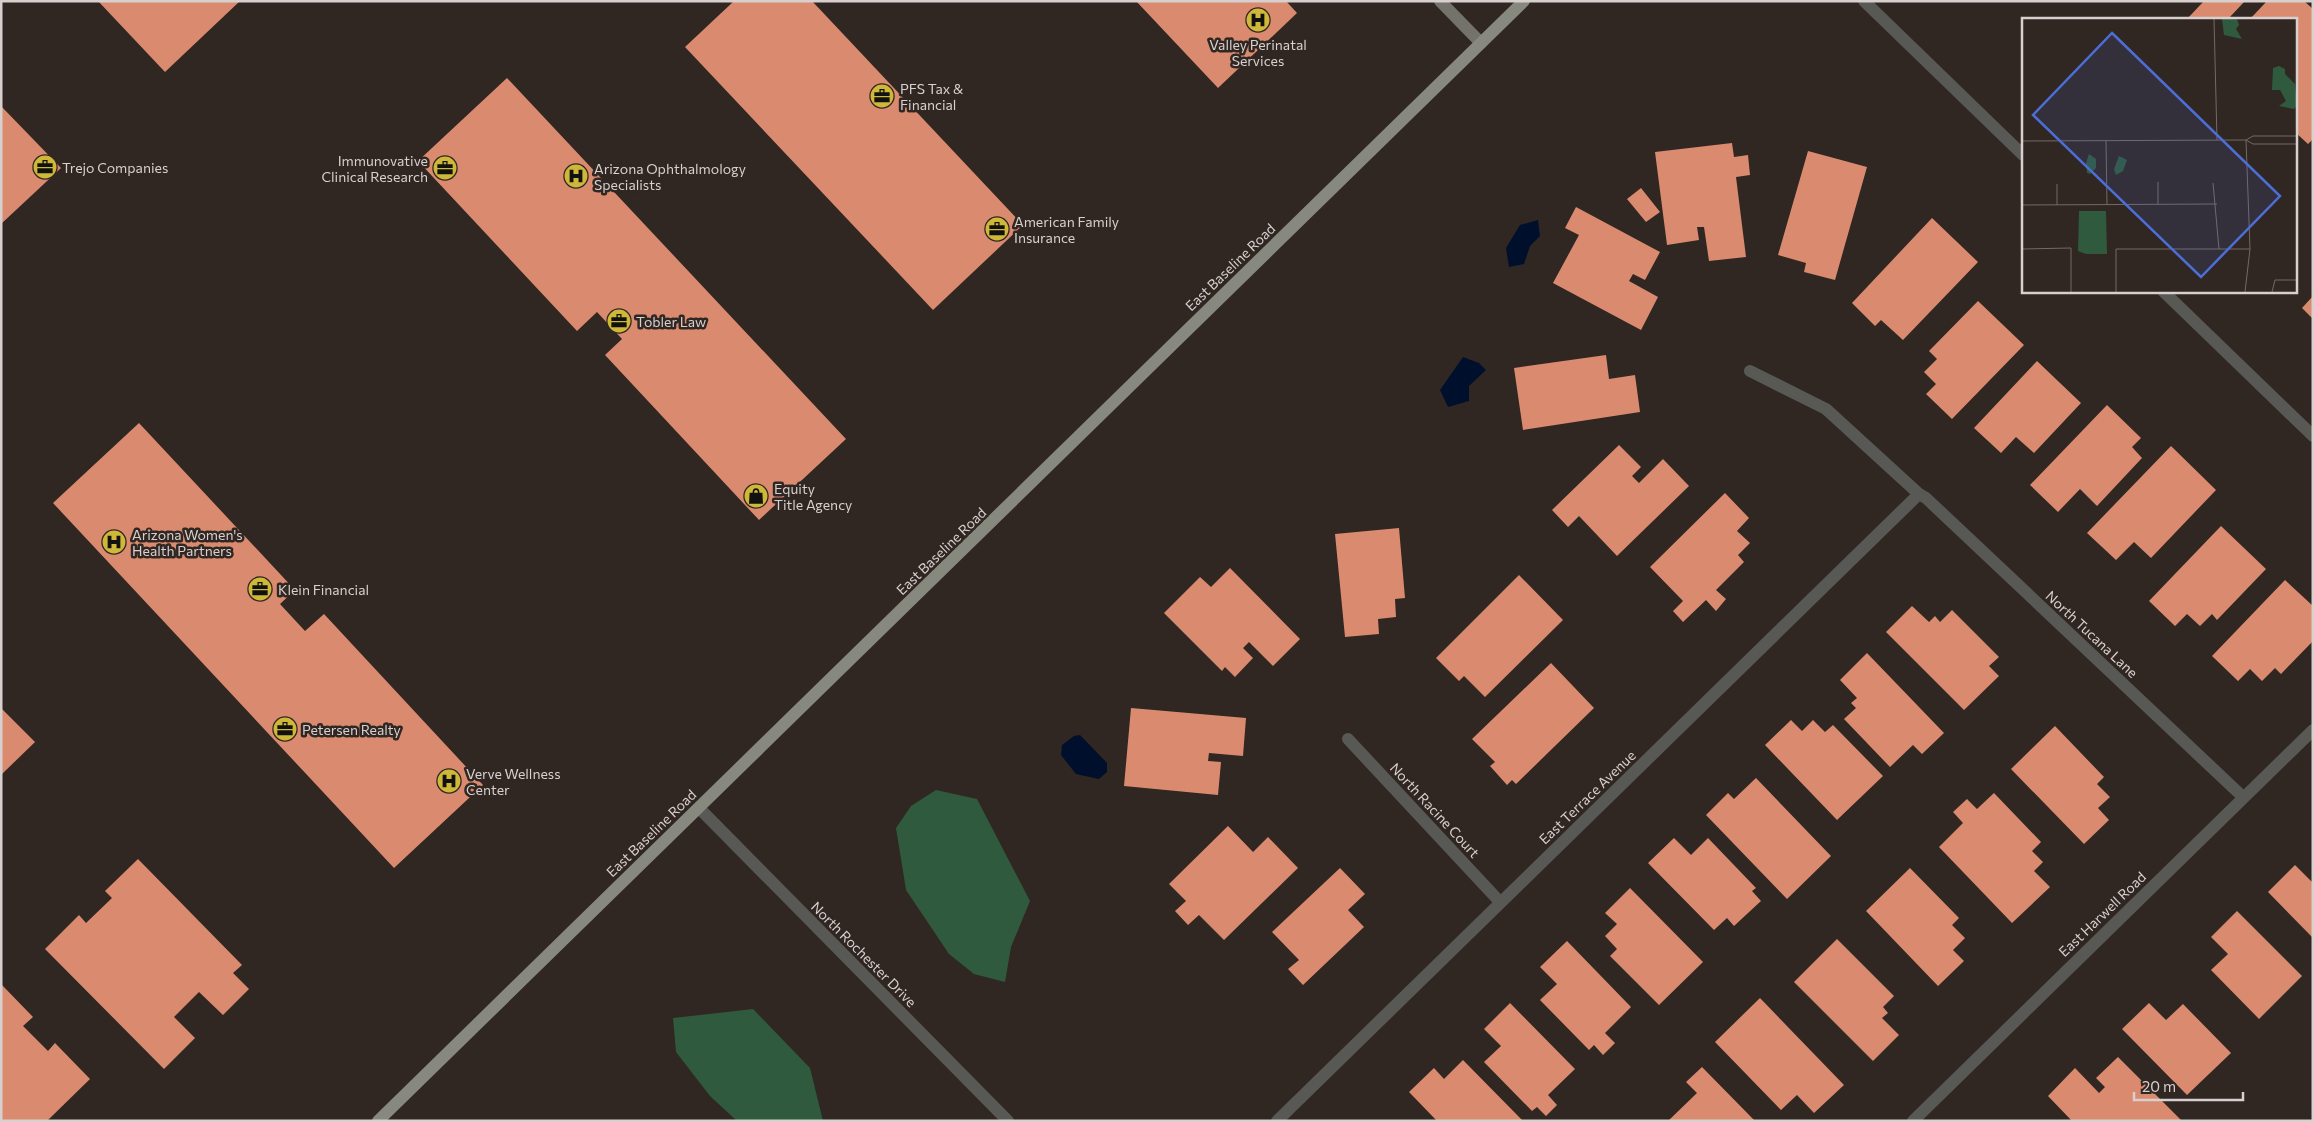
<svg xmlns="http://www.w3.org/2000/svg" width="2314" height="1122" font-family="Commissioner,sans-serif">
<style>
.green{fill:#305a3e}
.water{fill:#00102c}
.building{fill:#da8b6f}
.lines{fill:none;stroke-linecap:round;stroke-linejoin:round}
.street{stroke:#585954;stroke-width:12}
.secondary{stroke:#73736c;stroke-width:12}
.primary{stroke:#87887e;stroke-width:12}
.labels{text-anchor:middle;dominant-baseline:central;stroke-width:5;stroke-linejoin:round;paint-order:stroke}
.poi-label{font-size:14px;fill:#d7d0ce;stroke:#302622;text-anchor:start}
.street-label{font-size:14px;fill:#d7d0ce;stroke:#302622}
.inset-road{fill:none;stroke:#736a67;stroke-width:1}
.view{fill:#4c6ed6;fill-opacity:0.15;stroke:#4c6ed6;stroke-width:2.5}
.inset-edge{fill:none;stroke:#d7d0ce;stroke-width:2.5}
</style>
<rect width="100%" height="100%" fill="#302622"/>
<!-- green -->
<g class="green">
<path d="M936,790l41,9 53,102 -19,46 -6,35 -31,-8 -25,-20 -43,-64 -10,-62 15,-22z"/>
<path d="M753,1009l57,59 13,53h-86l-27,-25 -34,-44 -3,-34z"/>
</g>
<!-- water -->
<g class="water">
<path d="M1538,220l2,16 -10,10 -6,18 -15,3 -3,-19 14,-23z"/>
<path d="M1463,357l16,6 7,7 -17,16v15l-21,6 -8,-17z"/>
<path d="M1080,735l27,28v9l-8,7 -23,-5 -15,-19 1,-10 12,-9z"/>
</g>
<!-- building -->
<g class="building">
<path d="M98,1h142l-75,71z"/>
<path d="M734,1h78l211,224 -90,85 -248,-263z"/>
<path d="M1136,1h150l11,12 -79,75z"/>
<path d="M2204,1h41l-17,18h-41z"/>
<path d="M2267,1h37l9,8v130l-5,5 -13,-12v-113h-45z"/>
<path d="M507,78l339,361 -87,81 -154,-165 17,-16 -25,-27 -20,19 -159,-170z"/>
<path d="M1,106l60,62 -60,56z"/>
<path d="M1732,143l2,14 14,-2 2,20 -14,2 10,80 -37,4 -5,-34h-7l2,13 -32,5 -12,-93z"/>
<path d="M1808,151l59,16 -32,113 -31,-8 2,-9 -28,-8z"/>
<path d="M1641,188l19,24 -14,10 -19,-23z"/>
<path d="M1576,207l84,45 -15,28 -12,-6 -4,7 29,16 -17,33 -88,-47 26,-48 -14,-7z"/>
<path d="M1932,218l46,44 -75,78 -22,-20 -6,6 -23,-23z"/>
<path d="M2313,296v23l-11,-11z"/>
<path d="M1978,301l46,44 -72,74 -26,-25 10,-10 -12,-12 13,-13 -8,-8z"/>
<path d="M1606,355l3,24 26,-4 5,37 -117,18 -9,-62z"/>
<path d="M2037,361l44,42 -47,50 -18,-16 -15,16 -27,-25z"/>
<path d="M2107,405l34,33 -9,9 10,11 -45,48 -17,-17 -22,23 -28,-27z"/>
<path d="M139,423l156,167 -15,14 25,27 19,-17 159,171 -89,83 -341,-365z"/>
<path d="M1619,445l22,22 -9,9 7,7 24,-24 26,27 -72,70 -38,-40 -11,11 -16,-17z"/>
<path d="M2171,446l45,44 -65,68 -17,-16 -18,18 -29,-27z"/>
<path d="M1725,493l24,25 -12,13 13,12 -12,12 6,7 -28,28 10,9 -10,12 -10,-11 -23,22 -10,-11 10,-10 -33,-34z"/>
<path d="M2221,526l45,43 -49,51 -5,-6 -12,12 -13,-12 -12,12 -26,-25z"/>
<path d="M1399,528l6,70 -10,1 1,18 -18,2 1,15 -34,3 -10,-103z"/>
<path d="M1230,568l70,71 -27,27 -24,-24 -6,6 10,10 -18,19 -10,-10 -3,4 -58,-58 36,-36 11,10z"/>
<path d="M1519,575l44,45 -78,77 -21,-21 -5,5 -23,-23z"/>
<path d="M2285,580l28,26v35l-32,33 -6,-6 -13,13 -12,-12 -12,12 -26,-25z"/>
<path d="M1912,606l17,16 6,-6 5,6 12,-12 47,47 -10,9 10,10 -35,34 -78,-78z"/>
<path d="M1867,653l77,80 -22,21 -9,-9 -23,22 -46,-48 12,-11 -5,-5 6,-5 -17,-18z"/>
<path d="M1551,663l43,45 -78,76 -4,-4 -5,5 -17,-19 5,-4 -23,-23z"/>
<path d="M1,708l34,34 -34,33z"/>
<path d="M1131,708l115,10 -3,38 -34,-3 -1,8 13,1 -3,33 -94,-9z"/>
<path d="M1791,720l11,11 11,-11 12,12 8,-7 50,51 -46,44 -72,-75z"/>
<path d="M2055,726l49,51 -7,7 13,13 -12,11 11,12 -25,24 -73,-75z"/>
<path d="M1756,778l75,78 -44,43 -81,-84 22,-22 6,6z"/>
<path d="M1994,793l47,49 -9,9 11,11 -9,9 16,16 -38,36 -73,-76 24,-24 -10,-11 14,-13 10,10z"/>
<path d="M1228,826l25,26 15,-15 30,31 -74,72 -25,-25 -11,10 -13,-14 11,-10 -17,-17z"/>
<path d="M1674,838l17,17 17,-17 48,50 -4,3 9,10 -27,25 -7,-8 -13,12 -66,-67z"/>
<path d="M138,859l104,106 -9,8 16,16 -26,26 -24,-23 -25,25 21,21 -31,31 -119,-120 34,-34 7,8 26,-25 -7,-7z"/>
<path d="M2295,865l18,18v55l-45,-46z"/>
<path d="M1340,868l25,26 -17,16 16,17 -61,58 -15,-16 11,-9 -27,-28z"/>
<path d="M1910,868l49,50 -7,7 13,13 -12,12 11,11 -26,25 -72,-75z"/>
<path d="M1630,888l73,74 -44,43 -49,-49 7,-7 -12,-13 12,-12 -12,-11z"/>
<path d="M2237,911l65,65 -43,43 -48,-49 17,-16 -17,-17z"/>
<path d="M1837,939l57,57 -11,11 5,6 -6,5 17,17 -26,26 -79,-79z"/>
<path d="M1567,941l64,66 -26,26 10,10 -12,12 -9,-10 -5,5 -49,-50 17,-16 -17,-17z"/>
<path d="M1,984l32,33 -10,9 25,25 7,-8 35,36 -43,42h-46z"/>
<path d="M1760,998l84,87 -30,28 -17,-18 -16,15 -66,-68z"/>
<path d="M1510,1003l65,66 -27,26 9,10 -11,11 -9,-9 -5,4 -48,-49 17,-16 -17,-17z"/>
<path d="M2149,1003l17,17 17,-16 48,49 -44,42 -65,-66z"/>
<path d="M2118,1057l64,64h-110l-24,-25 27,-28 24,25 6,-6 -9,-9z"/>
<path d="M1463,1060l60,61h-86l-28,-29 25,-24 10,11z"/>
<path d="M1702,1067l53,54h-87l29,-28 -11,-11z"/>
</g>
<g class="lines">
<!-- street -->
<g class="street">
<path d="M1864,1l159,154"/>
<path d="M2163,291l150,145"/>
<path d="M1750,371l76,38 93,85 7,4 317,299"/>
<path d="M1348,739l152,163"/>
<path d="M699,808l309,313"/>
<path d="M1277,1121l642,-627"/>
<path d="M1913,1121l400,-391"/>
</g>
<!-- secondary -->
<path class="secondary" d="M1440,1l41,42"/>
<!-- primary -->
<path class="primary" d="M378,1121l1146,-1120"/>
</g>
<!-- icons -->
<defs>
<symbol id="hospital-disc" viewBox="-11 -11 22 22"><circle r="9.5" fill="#cfb837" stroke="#302622"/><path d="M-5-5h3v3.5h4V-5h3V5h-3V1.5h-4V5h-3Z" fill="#111"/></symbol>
<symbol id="office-disc" viewBox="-11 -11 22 22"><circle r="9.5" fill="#cfb837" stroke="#302622"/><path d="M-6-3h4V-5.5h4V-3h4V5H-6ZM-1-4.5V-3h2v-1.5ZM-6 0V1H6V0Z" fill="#111"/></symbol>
<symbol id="shop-disc" viewBox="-11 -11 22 22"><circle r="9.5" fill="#cfb837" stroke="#302622"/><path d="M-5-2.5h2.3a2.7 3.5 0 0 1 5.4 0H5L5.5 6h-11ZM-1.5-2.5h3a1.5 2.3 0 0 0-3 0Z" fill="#111"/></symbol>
</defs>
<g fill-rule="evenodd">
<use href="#hospital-disc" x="1244" y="6" width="28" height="28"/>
<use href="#office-disc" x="868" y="82" width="28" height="28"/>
<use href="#office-disc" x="31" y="153" width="28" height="28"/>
<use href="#office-disc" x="431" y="154" width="28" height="28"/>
<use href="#hospital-disc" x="562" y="162" width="28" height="28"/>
<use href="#office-disc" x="983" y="215" width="28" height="28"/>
<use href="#office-disc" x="605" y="307" width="28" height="28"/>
<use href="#shop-disc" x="742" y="482" width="28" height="28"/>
<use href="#hospital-disc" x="100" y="528" width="28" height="28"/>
<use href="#office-disc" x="246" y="575" width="28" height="28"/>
<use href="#office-disc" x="271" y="715" width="28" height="28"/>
<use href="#hospital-disc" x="435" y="767" width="28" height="28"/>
</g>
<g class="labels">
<!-- poi labels -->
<g class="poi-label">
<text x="1258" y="44" text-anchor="middle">Valley Perinatal<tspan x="1258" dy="16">Services</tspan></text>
<text x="900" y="88">PFS Tax &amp;<tspan x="900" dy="16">Financial</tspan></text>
<text x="428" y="160" text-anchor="end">Immunovative<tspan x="428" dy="16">Clinical Research</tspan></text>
<text x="62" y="167">Trejo Companies</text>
<text x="594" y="168">Arizona Ophthalmology<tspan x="594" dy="16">Specialists</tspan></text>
<text x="1014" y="221">American Family<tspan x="1014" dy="16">Insurance</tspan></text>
<text x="636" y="321">Tobler Law</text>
<text x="774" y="488">Equity<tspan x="774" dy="16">Title Agency</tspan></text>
<text x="132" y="534">Arizona Women's<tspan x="132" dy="16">Health Partners</tspan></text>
<text x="278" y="589">Klein Financial</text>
<text x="302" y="729">Petersen Realty</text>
<text x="466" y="773">Verve Wellness<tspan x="466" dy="16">Center</tspan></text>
</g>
<!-- street labels -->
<g class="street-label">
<text transform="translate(1230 267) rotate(-44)">East Baseline Road</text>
<text transform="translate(941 551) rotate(-44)">East Baseline Road</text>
<text transform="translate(2092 634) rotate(43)">North Tucana Lane</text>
<text transform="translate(1587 797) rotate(-44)">East Terrace Avenue</text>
<text transform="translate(1435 810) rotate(47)">North Racine Court</text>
<text transform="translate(651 833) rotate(-44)">East Baseline Road</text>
<text transform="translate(2102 914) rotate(-44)">East Harwell Road</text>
<text transform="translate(864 954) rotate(45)">North Rochester Drive</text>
</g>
</g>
<!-- overview -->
<g transform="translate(2022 18)">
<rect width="275" height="275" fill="#302622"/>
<path d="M200,1h15l2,6 -3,4 6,10 -18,-4zM257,48l6,3v5l10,10 2,22 -3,3 -15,-3 7,-5 -6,-11h-8l1,-22zM67,136l7,5v9l-6,6 -3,-1 -1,-10zM97,138l8,4 -4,11 -7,4 -2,-6zM57,193h27l1,43h-21l-8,-3z" fill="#305a3e"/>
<path class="inset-road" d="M192,1l3,121M224,122l7,-4h44M0,123l224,-1 7,4h44M84,123l1,63M191,165l6,66M35,166v21M136,186v-22M0,187l195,-1M0,231l49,-1v44M94,274v-43h134M223,274l5,-43 -4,-109M250,274l3,-12h22"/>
<path class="view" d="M90,15l168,163 -79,81 -168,-162z"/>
<rect width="275" height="275" class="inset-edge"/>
</g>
<!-- border -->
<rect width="2314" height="1122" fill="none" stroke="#d7d0ce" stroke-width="5"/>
<!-- scale -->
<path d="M2134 1092v8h109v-8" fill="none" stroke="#d7d0ce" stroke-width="2.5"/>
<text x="2142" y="1092" font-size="15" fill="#d7d0ce" stroke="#302622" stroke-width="4" paint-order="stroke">20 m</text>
</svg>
